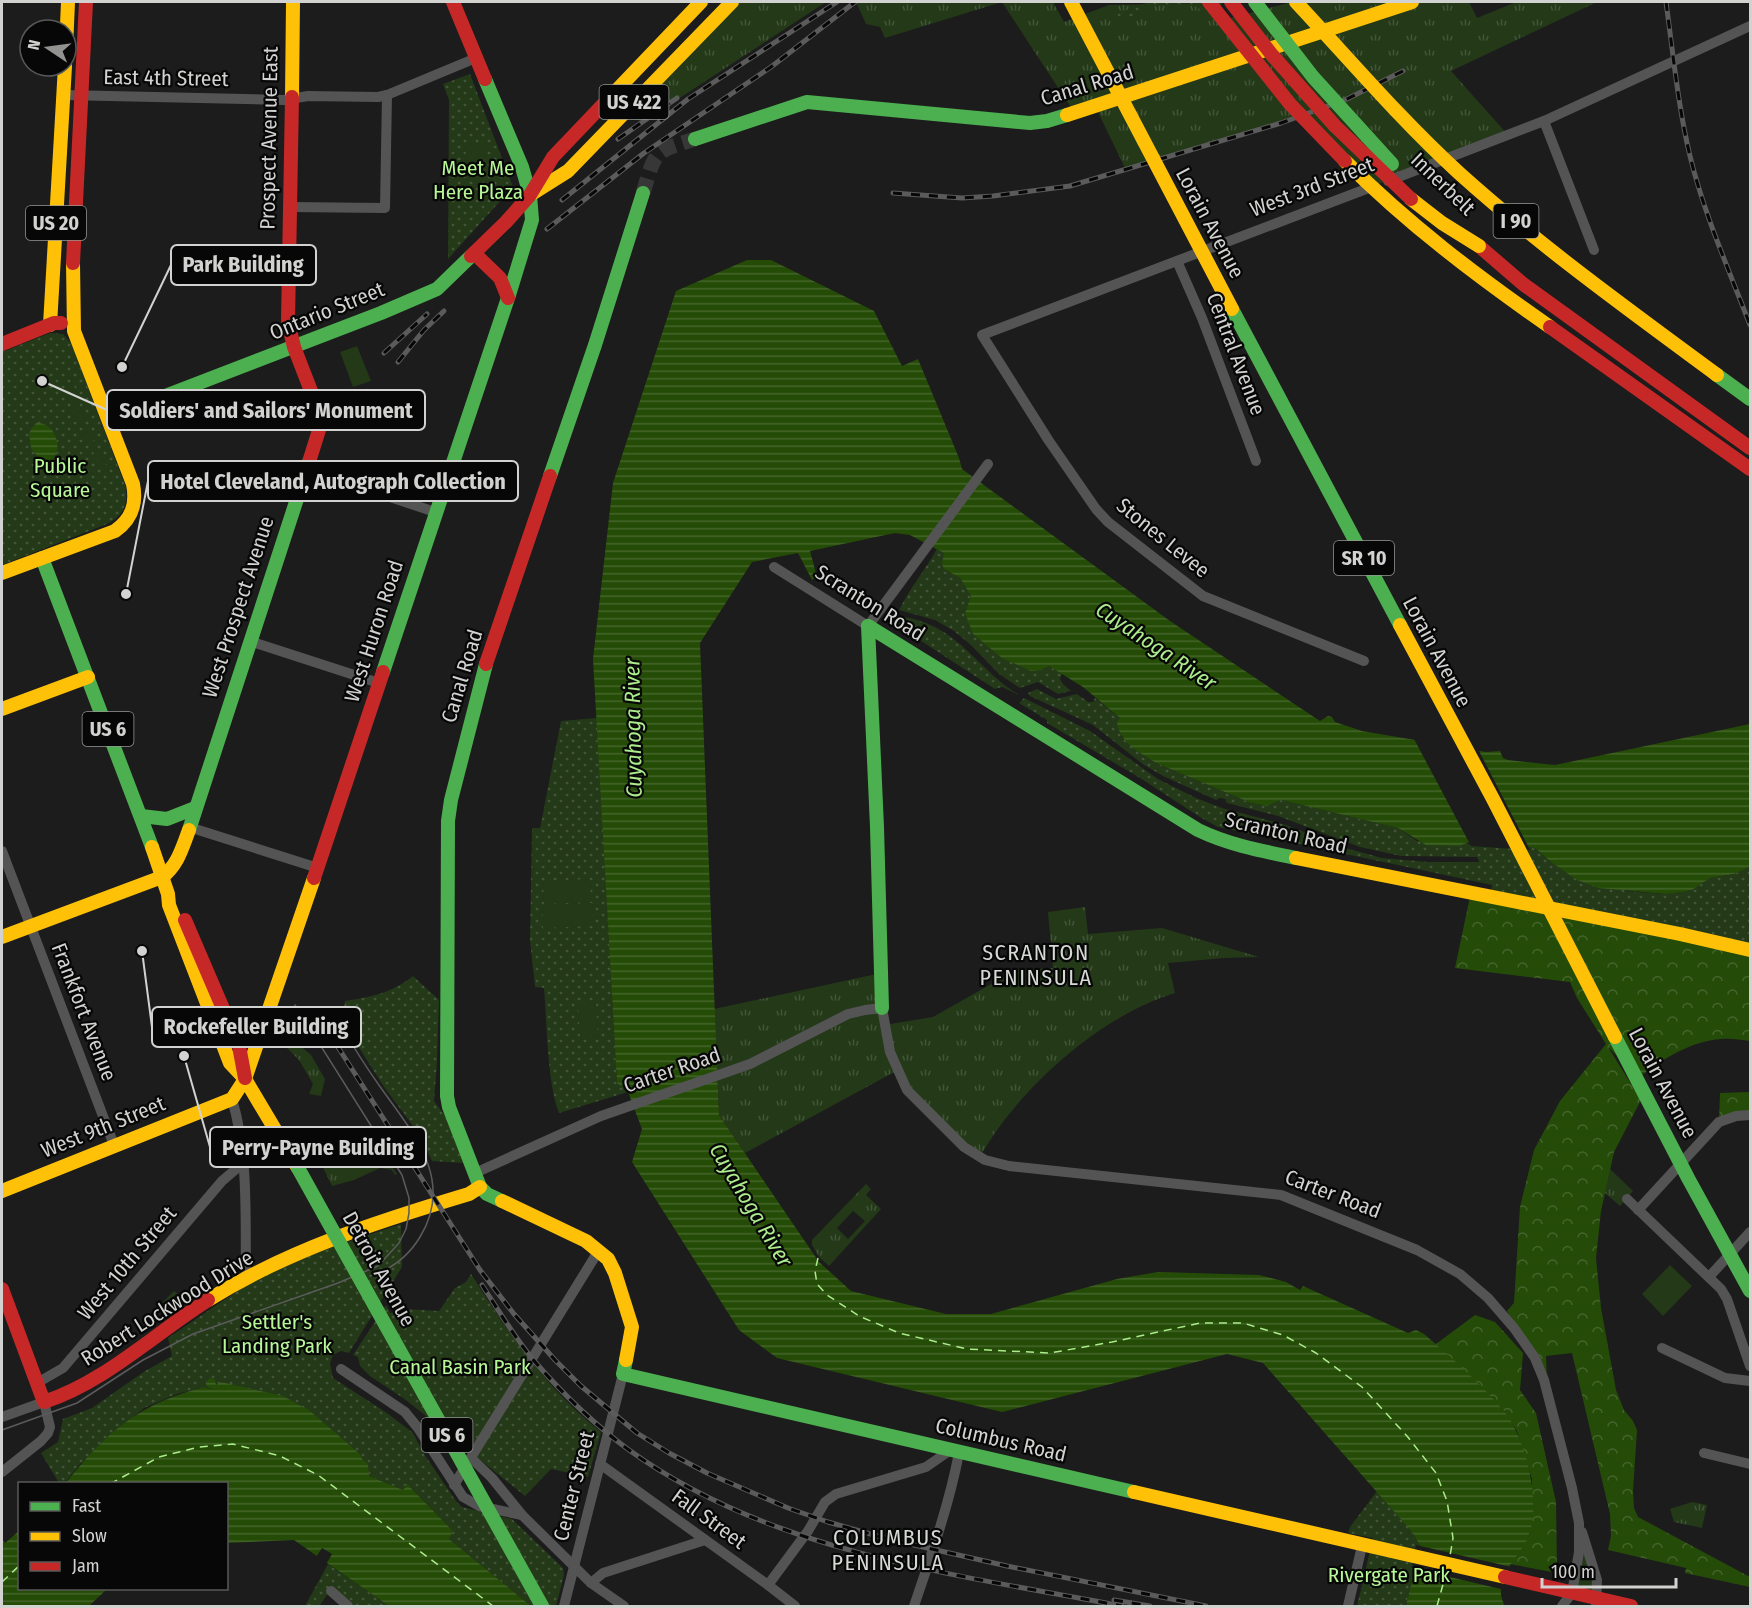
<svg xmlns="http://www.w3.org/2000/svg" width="1752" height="1608" font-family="'Fira Sans Condensed',sans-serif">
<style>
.grass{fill:url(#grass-tufts);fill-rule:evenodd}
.forest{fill:url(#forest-crowns)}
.park{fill:url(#park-dots)}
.garden{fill:#233918}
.water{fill:url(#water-rules)}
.pier{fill:#1b1c1b}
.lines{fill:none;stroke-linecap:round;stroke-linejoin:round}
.ferry{stroke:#acec8c;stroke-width:1.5;stroke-dasharray:8 6;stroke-linecap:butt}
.secondary-tunnel{stroke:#363736;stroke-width:15;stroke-dasharray:15 8;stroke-linecap:butt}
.street{stroke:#545455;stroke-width:10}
.fast{stroke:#4caf50;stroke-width:14}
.slow{stroke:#ffc107;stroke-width:14}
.jam{stroke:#c62828;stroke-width:14}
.tram{stroke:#5b5b5b;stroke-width:1.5}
.rail-casing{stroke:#5b5b5b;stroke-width:5}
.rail{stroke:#060706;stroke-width:3;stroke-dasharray:9;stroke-linecap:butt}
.fast-bridge{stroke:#4caf50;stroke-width:14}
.slow-bridge{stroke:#ffc107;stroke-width:14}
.jam-bridge{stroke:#c62828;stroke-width:14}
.labels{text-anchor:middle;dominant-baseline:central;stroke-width:4.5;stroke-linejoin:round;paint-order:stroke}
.shield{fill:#060706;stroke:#959694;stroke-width:1.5}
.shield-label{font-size:20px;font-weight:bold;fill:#d2d3d1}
.street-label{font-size:21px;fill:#d2d3d1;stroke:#060706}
.park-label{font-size:21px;fill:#b7f797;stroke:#060706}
.water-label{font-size:22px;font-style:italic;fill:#acec8c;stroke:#060706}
.neighbourhood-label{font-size:22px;letter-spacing:1.5px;fill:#d5d8d4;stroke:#060706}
.leader{fill:none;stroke:#d2d3d1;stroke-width:2}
.callout-dot{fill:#d2d3d1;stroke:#060706;stroke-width:2}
.callout{fill:#060706;stroke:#d2d3d1;stroke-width:2}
.callout-label{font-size:22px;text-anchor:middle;font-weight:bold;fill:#d2d3d1}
</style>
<defs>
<pattern id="grass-tufts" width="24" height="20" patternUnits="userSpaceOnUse" patternTransform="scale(1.5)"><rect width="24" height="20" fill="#233918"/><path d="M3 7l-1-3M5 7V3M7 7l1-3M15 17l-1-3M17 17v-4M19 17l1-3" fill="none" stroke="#425539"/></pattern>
<pattern id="forest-crowns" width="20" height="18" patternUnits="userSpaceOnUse" patternTransform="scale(1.5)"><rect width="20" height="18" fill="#254b09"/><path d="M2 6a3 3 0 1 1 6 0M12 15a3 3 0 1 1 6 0" fill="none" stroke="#44642c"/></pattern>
<pattern id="park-dots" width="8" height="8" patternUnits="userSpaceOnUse" patternTransform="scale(1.5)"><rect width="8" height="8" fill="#233918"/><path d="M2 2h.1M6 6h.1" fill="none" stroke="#425539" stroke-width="1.8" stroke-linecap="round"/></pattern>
<pattern id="water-rules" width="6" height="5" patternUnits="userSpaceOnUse" patternTransform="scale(1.5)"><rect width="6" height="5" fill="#254c07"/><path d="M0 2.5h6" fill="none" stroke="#44652a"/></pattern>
</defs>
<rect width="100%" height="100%" fill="#1b1c1b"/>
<!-- grass -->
<g class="grass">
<path d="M732,2h94l-186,122 -8,-19z"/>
<path d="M856,2h197l11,20 45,-17 101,-2 13,17 69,-18h177l8,16 39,-16h81l-146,69 57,64 -135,51 -73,-70 -174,54 -31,-64 -21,6 -72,-110 -117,36 -5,-11 -14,-3z"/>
<path d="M1085,907l3,27 74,-6 97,29 -35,1 -56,5 7,30c-74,22 -158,97 -195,164l-43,-35 -39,-52 -153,83 -26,-38 -5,-106 167,-36 3,52 49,-8 81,-46 39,-3 -5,-56z"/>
<path d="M285,1033l26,22 14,24 -4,17 -12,-2 4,-10 -14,-24 -16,-16z"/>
<path d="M359,1144l21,5 17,25 -2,1 -3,-5 -12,-2 -26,12 -22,6 -14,-29 7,-4 5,7z"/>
<path d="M1610,1169l23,22 -13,15 -15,-13z"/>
<path d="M866,1184l5,5 -5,6 15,14 -52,57 -10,-9 -7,-12v-5zM853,1211l12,10 -17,18 -11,-11z"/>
<path d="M1692,1502l15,3 -5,23 -28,-6 -4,-13z"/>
<path d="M1580,1526l18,73 -26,-6z"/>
</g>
<!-- forest -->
<g class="forest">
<path d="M1471,892l279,58v91c-9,-1 -19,-3 -29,-2 -30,2 -58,20 -82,38l-31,-30 33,53 -27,52 -13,59 -5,47 5,50 15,82 8,20 9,11 4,9 -4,61 1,17 4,9 112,60v10l-65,-14 1,-5 -78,-18 3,-14 -1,-22 -38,-161 -26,3 1,24 -23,-38 -17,-31 7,-8 6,-96 14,-57 26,-49 46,-57 -29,-46 -7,-16 -115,-14z"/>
<path d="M1750,1092v23l-31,7 1,-29z"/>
<path d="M1475,1315l20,7 28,31 -3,37 16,23 20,89 1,71 -47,-9 20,-30 2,-55 -15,-48 -13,-20 -68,-67z"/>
</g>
<!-- park -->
<g class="park">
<path d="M1149,2h73v2l-10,12 -23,-13 -42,4 -15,11 -19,-3z"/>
<path d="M470,74l43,113 -65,72 1,-159 -6,-16z"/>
<path d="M50,333l13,1 8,9 54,142c4,19 -1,30 -18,39l-105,41v-213z"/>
<path d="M937,549l8,4 -1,16 16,9 11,18 -6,17 76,57 8,-4 13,8 -2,5 3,5 8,7 -13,3 -20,-12 -18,6 -21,-14 -28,-29 -17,-14 -19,-11 -36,-10c11,-22 26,-40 38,-61z"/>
<path d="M897,616c61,7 76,50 122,79l-17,-8 -7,2 -100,-65z"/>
<path d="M1037,689l19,10 21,-5 11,8h5l2,-4 25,20 1,18 23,20 12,7 95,40 16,3 14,-6 117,28 19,13 118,7 16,14 75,29 39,3 17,-2 10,-2 18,-12 24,-4 16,-7v83l-260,-54 2,-11 -274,-58 -18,-10 -60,-39 -93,-55v-3l-28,-17 5,-5 66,33 68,48 38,19 26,10 64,17 63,24 33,9 46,4h51l-2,-5 -76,-1 -41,-9 -82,-31 -51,-13 -2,-4 -5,-1 -4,2 -53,-24 -19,-11 -51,-40 -63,-29 -2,-3z"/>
<path d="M597,718l20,364 11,10 -69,21c-12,-31 -12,-90 -15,-125l-9,-1 -5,-46 2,-113h8l21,-107z"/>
<path d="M413,976l26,24 -2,63 -3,38 12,16 17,46 -31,-2 -13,-27 -35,-47 -42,-66 3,-20c26,-4 47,-8 68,-25z"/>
<path d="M401,1224l1,43 -53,86 -8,-2 -8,4 -3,8 3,15 54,35 26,20 11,21 32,47 6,6 50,12 51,49 1,7 -8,31h-25l-82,-67 4,-8 -41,-42 -6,-4 -3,5 -34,-14c-1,-12 -7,-14 -8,-21l-20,-17 -127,-50 -5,1 -4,-2 -28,7 -33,14 -64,56 -15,19h-6l-18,-30 17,-11 5,-23 29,-11 53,-37 27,-15 -4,-18 81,-55 71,-32z"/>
<path d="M471,1274c37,58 75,115 130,158l-13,45 -37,-8 -26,27 -119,-96 -36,-24 -10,-10 -2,-9 -5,-2 33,-50 4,8 15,-4 34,2 16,-23 11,-6z"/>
<path d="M1377,1491l36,42 7,13 -14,60h-49l16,-68 -25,-5 2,-6z"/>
<path d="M328,1564l61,42h-34l-22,-19 -14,19h-14z"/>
</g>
<!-- garden -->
<g class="garden">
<path d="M466,145l19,1 -2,33 -18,-1z"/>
<path d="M357,346l14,35 -18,6 -13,-35z"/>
<path d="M71,374l13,45 -9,3z"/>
<path d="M89,432l21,41 -1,1 -29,-39z"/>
<path d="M590,879l1,23 -47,2 -1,-23z"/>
<path d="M592,903l1,23 -50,2 -1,-23z"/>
<path d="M578,1004h18l2,32 -18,1z"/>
<path d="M1670,1265l22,21 -29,30 -21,-22z"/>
<path d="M174,1291l15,11 -21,16 -12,-9z"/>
</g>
<!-- water -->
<g class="water">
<path d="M747,260h24l103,51 28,55 16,-7 41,99 3,11 208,152 150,100 8,-5 4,1 3,5 27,9 124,21 14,-1 3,7 5,2 47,5 195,-41v143l-16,7 -24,4 -18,12 -10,2 -16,2 -67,-6 -22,-8 -26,-18 -16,-14 -65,-6 -11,4 -33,-1 -28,-17 -117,-28 -14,6 -16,-3 -95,-40c-16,-10 -37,-21 -39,-41l3,-4 -37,-31 -34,-21 -8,4 -10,1 -29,-13 -29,-24 -8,-21 6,-17 -11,-18 -16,-9 -2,-5 2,-11 -34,-18 -15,-2 -85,18 7,26 -5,3 -14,-27 -46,9 -52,81 19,472 100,147 32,29 95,23h45l126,-35 41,-7 101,3 27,7 14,8 3,-4 105,47 8,-3 8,4c26,22 57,50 79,76 23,27 37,89 27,122 -6,22 -41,46 -25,74h-99l14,-60 -7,-13 -150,-170 -36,-9 -225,58 -225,-54 -38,-28 -107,-168 10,-33 -14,-37 -11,-9 -24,-424 20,-176 63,-192z"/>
<path d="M36,423c16,-1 23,15 21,29l-6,10 -11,-2 -9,-12 -2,-15z"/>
<path d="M210,1378l5,2 1,5 5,-3 62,14 27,15 51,44 1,4 6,5 1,12 34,14 4,-6 46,47 -4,8 82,67h-142l-95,-66 -67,3 -1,-59h-161c40,-51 76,-82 140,-97l4,2 5,-1h-5l-3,-3 1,-4z"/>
<path d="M19,1531l1,57 87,1 -18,17h-87v-67l3,4z"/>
</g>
<!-- pier -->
<g class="pier">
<path d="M1413,737l64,10 53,103 -59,-4z"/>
<path d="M1416,1545l95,22 -6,23 -93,-22z"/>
<path d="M322,1548l10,6 -7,12 -16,-11 7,2z"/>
</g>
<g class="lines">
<!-- ferry -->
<g class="ferry">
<path d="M818,1258l-3,13 2,13 10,11 32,21 40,17 68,16 83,4 62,-11 88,-19h43l40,12 33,18 46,34 45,49 29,37 11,28 6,37 -3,18"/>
<path d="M110,1484l49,-27 40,-10 34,-3 47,12 38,19 175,131"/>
<path d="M2,1582l18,-17"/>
<path d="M1437,1606l10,-36"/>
</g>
<!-- secondary-tunnel -->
<path class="secondary-tunnel" d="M643,193c13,-43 10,-41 52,-54"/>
<!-- street -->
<g class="street">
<path d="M64,95l220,5 24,-4 70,1 9,-2 89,-37"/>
<path d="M1544,121l50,129"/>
<path d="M1388,181l156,-60 206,-95"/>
<path d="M289,207l96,1 2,-113"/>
<path d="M1177,261l25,57 54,143"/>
<path d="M306,469l129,43"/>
<path d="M774,567l94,59 120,-162"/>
<path d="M249,641l130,42"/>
<path d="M1364,661l-161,-65 -95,-74 -12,-13 -47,-68 -67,-106 392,-149"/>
<path d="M189,827l129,41"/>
<path d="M2,851l112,294"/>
<path d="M232,1099c17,57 13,120 14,179"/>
<path d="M475,1173l126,-57 149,-52 98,-50 17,-4 17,-2 8,44 17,38 57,57 21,13 24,6 272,29 136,55 43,24 28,24 26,30 21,30 9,22 28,108 7,35v29l-7,41 -10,13"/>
<path d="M1627,1199l94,90 6,10 23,67"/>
<path d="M1638,1210l81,-88 17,-6 14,-1"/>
<path d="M1709,1277l41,-45"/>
<path d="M1662,1348l63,30 25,3"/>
<path d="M341,1369l64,43 13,16 45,69 16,9 43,9"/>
<path d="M37,1383l26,-15 159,-187 20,-17"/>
<path d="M2,1417l42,-15 6,25 -2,6 -7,8 -39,31"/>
<path d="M1704,1453l46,11"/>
<path d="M471,1458l21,20 30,37 69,68 33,23"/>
<path d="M600,1464l168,121 27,21"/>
<path d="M454,1485l145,-235"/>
<path d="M1582,1532l15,48 -1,26"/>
<path d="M591,1583l12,-10 102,-33"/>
<path d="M768,1585l40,-54 17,-29 11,-8 90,-27 23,-16"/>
<path d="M331,1591l17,15"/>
<path d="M564,1606l59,-232"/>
<path d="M914,1606c17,-50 35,-101 45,-153"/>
<path d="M1348,1606l14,-60"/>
</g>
<!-- fast -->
<g class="fast">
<path d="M695,139l112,-37 223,21 17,-2 20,-6"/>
<path d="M1717,375l33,24"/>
<path d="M108,418l273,-105 56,-24 34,-33"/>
<path d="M550,476l45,-131 48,-152"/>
<path d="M42,558l110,289"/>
<path d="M868,626l330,204c31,15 64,21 98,28"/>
<path d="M868,626l9,201 5,181"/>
<path d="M486,664l-35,136 -3,21 -1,275 2,11 31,80 7,7 15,7"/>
<path d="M383,672l126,-377 23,-75 -2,-25 -8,-28 -37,-88"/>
<path d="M141,816l26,3 28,-11"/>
<path d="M189,830l120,-368"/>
<path d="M626,1360l-3,14 511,118"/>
</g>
<!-- slow -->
<g class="slow">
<path d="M66,48l2,-46"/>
<path d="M614,93l87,-91"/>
<path d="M292,97l1,-95"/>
<path d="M1067,115l345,-113"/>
<path d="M533,193l35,-22 164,-169"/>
<path d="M50,325l15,-259"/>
<path d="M2,573l113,-42c17,-12 22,-27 18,-47l-59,-153 -1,-68"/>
<path d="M2,709l86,-32"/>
<path d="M152,847l16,47 1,11 61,158 15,16 53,89"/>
<path d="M1296,858l384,76 70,16"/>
<path d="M2,937l160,-60c16,-12 20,-29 27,-47"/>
<path d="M2,1191l230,-92 13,-20 69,-201"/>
<path d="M502,1201l84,40 22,18 7,14 17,54 -6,33"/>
<path d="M208,1300c80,-50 171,-79 261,-106l11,-7"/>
<path d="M1134,1492l371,85"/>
</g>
<!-- jam -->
<g class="jam">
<path d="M453,2l32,77"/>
<path d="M292,97l-4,225 6,25 24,62 2,11 -1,10 -10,32"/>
<path d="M1479,246l44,38 227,164"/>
<path d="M474,253l26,25 8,20"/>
<path d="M471,256l35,-34 24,-27 23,-38 61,-64"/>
<path d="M73,263l13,-261"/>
<path d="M2,344l52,-21h7"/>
<path d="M486,664l64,-188"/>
<path d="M314,878l69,-206"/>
<path d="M185,920l54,126 6,32"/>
<path d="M2,1289l42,113c61,-20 110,-68 164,-102"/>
<path d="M1505,1577l126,29"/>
</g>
<!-- tram -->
<g class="tram">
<path d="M339,1022c13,23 27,45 42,66 32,45 74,92 39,149 -12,20 -28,32 -50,39"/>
<path d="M2,1430l75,-27 66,-43 50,-26 145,-51 40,-17 21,-23 7,-14 3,-16v-15l-7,-23 -107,-170"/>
</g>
<defs>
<g id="rail">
<path d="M1666,2c7,51 12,104 24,154 14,58 39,114 60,169"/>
<path d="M618,139l59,-41"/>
<path d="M893,193l69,5 31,-2 77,-10 211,-63 66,-24 56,-28"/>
<path d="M562,200l126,-101 149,-97"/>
<path d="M547,229l97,-76 127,-86 84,-65"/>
<path d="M384,353l43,-39"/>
<path d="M398,362l26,-32 20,-19"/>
<path d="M319,1014l10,19 151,237 34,44 41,46 26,26 56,47 32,20 38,20 81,35 40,14 64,18 115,26 199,40"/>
<path d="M482,1285c17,26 34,55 54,78 28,32 59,62 93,87 143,103 325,124 493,156"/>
<path d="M1114,1600l36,6"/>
</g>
</defs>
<!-- rail casing -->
<use href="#rail" class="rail-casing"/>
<!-- rail -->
<use href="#rail" class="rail"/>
<!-- fast-bridge -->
<g class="fast-bridge">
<path d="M1255,2l58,75 79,87"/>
<path d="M1232,309l168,316"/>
<path d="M1615,1037l73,141 62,113"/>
<path d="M298,1168l244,438"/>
</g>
<!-- slow-bridge -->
<g class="slow-bridge">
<path d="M1071,2l161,307"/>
<path d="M1296,2c54,58 105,118 163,171 81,73 170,137 258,202"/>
<path d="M1345,161c63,63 133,116 205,166"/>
<path d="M1411,199l31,24 37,23"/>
<path d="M1400,625l93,174 122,238"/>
</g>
<!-- jam-bridge -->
<g class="jam-bridge">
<path d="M1209,2l81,102 55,57"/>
<path d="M1231,2l41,53 63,71 76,73"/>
<path d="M1550,327l200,142"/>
</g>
</g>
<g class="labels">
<!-- shield labels -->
<g class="shield">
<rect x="599.5" y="85" width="69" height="34" rx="4.5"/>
<rect x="1493.5" y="204" width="45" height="34" rx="4.5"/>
<rect x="26" y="206" width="60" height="34" rx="4.5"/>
<rect x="1334" y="541" width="60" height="34" rx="4.5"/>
<rect x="82.5" y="712" width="51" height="34" rx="4.5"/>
<rect x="421.5" y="1418" width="51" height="34" rx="4.5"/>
</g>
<g class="shield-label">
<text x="634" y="102">US 422</text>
<text x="1516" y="221">I 90</text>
<text x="56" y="223">US 20</text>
<text x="1364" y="558">SR 10</text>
<text x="108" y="729">US 6</text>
<text x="447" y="1435">US 6</text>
</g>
<!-- street labels -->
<g class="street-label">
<text transform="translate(166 78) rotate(1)">East 4th Street</text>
<text transform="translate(1087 85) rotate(-17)">Canal Road</text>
<text transform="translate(269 138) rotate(-89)">Prospect Avenue East</text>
<text transform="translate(1443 184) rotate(44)">Innerbelt</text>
<text transform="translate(1312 187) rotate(-21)">West 3rd Street</text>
<text transform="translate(1210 223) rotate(62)">Lorain Avenue</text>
<text transform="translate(327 311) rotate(-22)">Ontario Street</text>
<text transform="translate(1236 354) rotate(69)">Central Avenue</text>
<text transform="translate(1163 538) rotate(39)">Stones Levee</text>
<text transform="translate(870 603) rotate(32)">Scranton Road</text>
<text transform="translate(238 607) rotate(-72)">West Prospect Avenue</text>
<text transform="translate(374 631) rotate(-72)">West Huron Road</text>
<text transform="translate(1437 652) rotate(62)">Lorain Avenue</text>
<text transform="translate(462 676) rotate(-73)">Canal Road</text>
<text transform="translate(1286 833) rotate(13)">Scranton Road</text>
<text transform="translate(84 1012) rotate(69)">Frankfort Avenue</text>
<text transform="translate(672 1070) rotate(-19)">Carter Road</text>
<text transform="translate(1663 1083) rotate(62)">Lorain Avenue</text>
<text transform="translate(103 1127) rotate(-22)">West 9th Street</text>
<text transform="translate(1333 1194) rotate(21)">Carter Road</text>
<text transform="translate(127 1263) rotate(-50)">West 10th Street</text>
<text transform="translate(379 1269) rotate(61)">Detroit Avenue</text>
<text transform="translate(167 1308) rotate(-32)">Robert Lockwood Drive</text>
<text transform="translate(1001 1440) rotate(13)">Columbus Road</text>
<text transform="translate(574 1486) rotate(-76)">Center Street</text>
<text transform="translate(709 1519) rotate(36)">Fall Street</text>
</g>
<!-- park labels -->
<g class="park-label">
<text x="478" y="168">Meet Me<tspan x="478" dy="24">Here Plaza</tspan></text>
<text x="60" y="466">Public<tspan x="60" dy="24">Square</tspan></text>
<text x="277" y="1322">Settler's<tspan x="277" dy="24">Landing Park</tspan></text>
<text x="460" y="1367">Canal Basin Park</text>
<text x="1389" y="1575">Rivergate Park</text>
</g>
<!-- water labels -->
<g class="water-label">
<text transform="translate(1156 646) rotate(34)">Cuyahoga River</text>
<text transform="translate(633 728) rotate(-91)">Cuyahoga River</text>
<text transform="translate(751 1205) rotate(59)">Cuyahoga River</text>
</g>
<!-- neighbourhood labels -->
<g class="neighbourhood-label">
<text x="1036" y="952">SCRANTON<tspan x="1036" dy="25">PENINSULA</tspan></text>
<text x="888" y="1537">COLUMBUS<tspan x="888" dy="25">PENINSULA</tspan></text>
</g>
</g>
<!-- callouts -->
<path class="leader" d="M122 367L171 265M42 381L107 410M126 594L148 481M142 951L152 1027M184 1056L210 1147"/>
<g class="callout-dot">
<circle cx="122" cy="367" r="6"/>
<circle cx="42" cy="381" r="6"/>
<circle cx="126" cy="594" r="6"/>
<circle cx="142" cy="951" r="6"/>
<circle cx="184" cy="1056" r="6"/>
</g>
<g class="callout">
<rect x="171" y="245" width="145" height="40" rx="6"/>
<rect x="107" y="390" width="318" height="40" rx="6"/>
<rect x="148" y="461" width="370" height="40" rx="6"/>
<rect x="152" y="1007" width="209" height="40" rx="6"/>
<rect x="210" y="1127" width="216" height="40" rx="6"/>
</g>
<g class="callout-label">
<text x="243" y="272">Park Building</text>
<text x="266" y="418">Soldiers' and Sailors' Monument</text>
<text x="333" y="489">Hotel Cleveland, Autograph Collection</text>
<text x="256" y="1034">Rockefeller Building</text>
<text x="318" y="1155">Perry-Payne Building</text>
</g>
<!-- border -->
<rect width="1752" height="1608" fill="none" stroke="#d2d3d1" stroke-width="6"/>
<!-- legend -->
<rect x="18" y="1482" width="210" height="108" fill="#060706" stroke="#585957" stroke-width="1.5"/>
<rect x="30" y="1502" width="30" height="9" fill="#4caf50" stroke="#585957" stroke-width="1.5"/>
<text x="72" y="1512" font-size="18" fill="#d2d3d1">Fast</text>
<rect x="30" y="1532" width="30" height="9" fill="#ffc107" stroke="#585957" stroke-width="1.5"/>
<text x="72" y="1542" font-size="18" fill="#d2d3d1">Slow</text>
<rect x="30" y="1562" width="30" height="9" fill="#c62828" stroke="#585957" stroke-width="1.5"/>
<text x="72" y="1572" font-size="18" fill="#d2d3d1">Jam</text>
<!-- north arrow -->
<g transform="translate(48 48) rotate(283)"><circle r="28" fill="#060706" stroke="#585957" stroke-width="1.5"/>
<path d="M0-4.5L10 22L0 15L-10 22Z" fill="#929391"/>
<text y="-9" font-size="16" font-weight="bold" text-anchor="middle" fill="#d2d3d1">N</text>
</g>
<!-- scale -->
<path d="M1542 1578v9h134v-9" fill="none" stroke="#d2d3d1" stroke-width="3"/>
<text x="1551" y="1578" font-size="18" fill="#d2d3d1" stroke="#060706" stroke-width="4.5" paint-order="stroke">100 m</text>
</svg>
